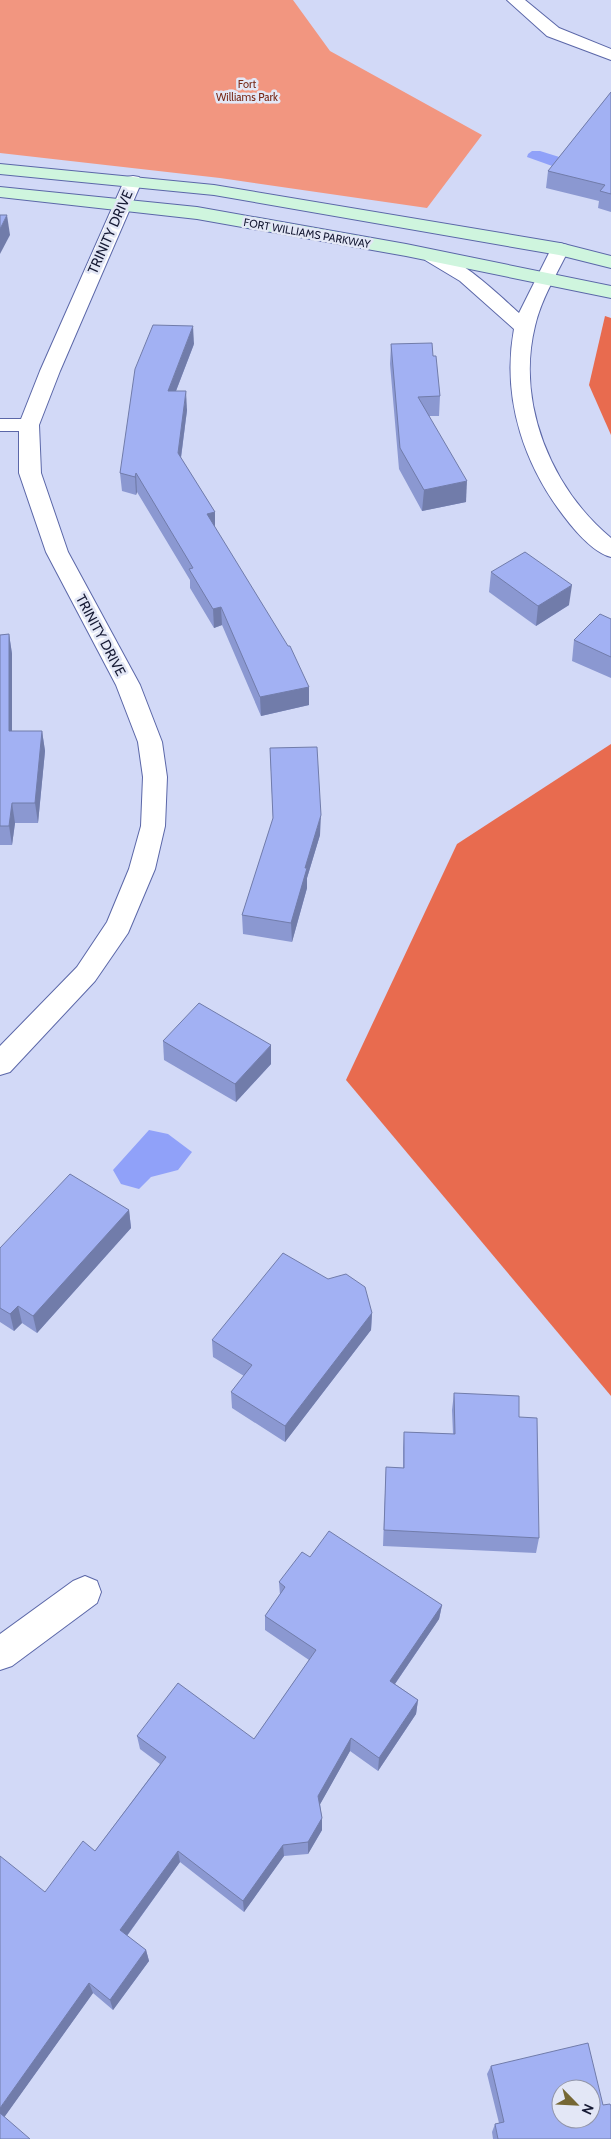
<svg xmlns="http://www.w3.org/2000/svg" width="611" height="2139" font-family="Cabin,sans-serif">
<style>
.green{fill:#f29680}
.forest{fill:#e86b4f}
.water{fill:#90a1f9}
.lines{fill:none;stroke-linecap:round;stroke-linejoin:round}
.street-casing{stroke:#5b67a8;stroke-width:2}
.secondary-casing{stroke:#5b67a8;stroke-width:2}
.street{fill:#fff;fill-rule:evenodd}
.secondary{fill:#cff5de;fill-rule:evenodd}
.wall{fill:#8b98d1}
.shaded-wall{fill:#717caa}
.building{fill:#a2b1f3;stroke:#717caa;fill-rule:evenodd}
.labels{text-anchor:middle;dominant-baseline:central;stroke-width:5;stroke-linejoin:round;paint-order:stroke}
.far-park-label{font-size:11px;fill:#772816;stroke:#e3e7f6}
.far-street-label{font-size:11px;fill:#151933;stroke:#e3e7f6}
.street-label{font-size:14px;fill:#151933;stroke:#e3e7f6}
</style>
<rect width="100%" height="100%" fill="#d2d9f7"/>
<!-- green -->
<path class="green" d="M0,0h293l37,51 152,84 -55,73 -207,-30 -220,-25z"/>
<!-- forest -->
<g class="forest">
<path d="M605,316l6,2v117l-22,-50z"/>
<path d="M611,744v652l-265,-316 111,-236z"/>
</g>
<!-- water -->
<g class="water">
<path d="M532,151h8l29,9 -14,7 -28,-10 1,-3z"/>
<path d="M149,1130l19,4 24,18 -14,18 -27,7 -12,12 -18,-5 -8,-14z"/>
</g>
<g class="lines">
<defs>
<g id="street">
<path d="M507,0h18l34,28 52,21v11l-64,-24z"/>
<path d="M133,176l6,1 3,4 -82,190 -21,54 2,48 27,79 72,133 22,57 5,35 -2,49 -10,43 -27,64 -33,48 -85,91 -10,3v-29l77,-79 30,-45 22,-53 12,-43 2,-49 -5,-35 -22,-57 -70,-133 -27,-79v-42h-19v-12h21l19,-48 84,-190 3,-4z"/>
<path d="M560,243l7,2 2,4c-12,25 -28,50 -34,77 -19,77 16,162 76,212v19c-16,-4 -31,-21 -41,-33 -45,-55 -69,-124 -56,-195l-54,-48 -35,-21 -2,-4 2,-4c24,-6 76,45 94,61l34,-68z"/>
<path d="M85,1576l12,5 4,11 -4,11 -85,63 -12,4v-36l73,-53z"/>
</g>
<g id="secondary">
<path d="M0,164l214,21 346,58 51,13v12l-52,-13 -345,-60 -214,-21z"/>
<path d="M0,187l197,20 209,37 205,42v12l-205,-42 -209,-37 -197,-22z"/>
</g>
</defs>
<!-- street casing -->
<use href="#street" class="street-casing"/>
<!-- secondary casing -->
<use href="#secondary" class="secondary-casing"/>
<!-- street -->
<use href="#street" class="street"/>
<!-- secondary -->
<use href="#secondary" class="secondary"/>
</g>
<!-- wall -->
<g class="wall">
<path d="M611,92v120l-13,-4 1,-7 -53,-13 2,-17z"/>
<path d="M194,344l-18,47 11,19 -6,48 34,54v16l94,159v18l-48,11 -39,-91 -8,3 -24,-40v-8l-53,-88 -1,3 -14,-4 -2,-18z"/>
<path d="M391,344l42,12 7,40 -1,20h-10l37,86 -44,9 -23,-42 -9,-105z"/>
<path d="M491,572l78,33 -33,21 -47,-34z"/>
<path d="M611,619v59l-39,-17 2,-21z"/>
<path d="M9,634l3,20v77h30l3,20 -7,72h-23l-3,22h-12v-210z"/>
<path d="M270,748l50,87 -13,43v10l-15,54 -49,-8 -1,-19 31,-96z"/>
<path d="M163,1041l108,23 -35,38 -72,-42z"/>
<path d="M129,1210l2,18 -94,105 -15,-10 -8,8 -14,-9v-74z"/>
<path d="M372,1313l-1,17 -86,112 -53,-34 -1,-16 13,-16 -31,-19 -1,-17z"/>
<path d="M454,1393l65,24 20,121 -3,15 -153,-7 3,-79 17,1v-20l1,-16 49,2 -1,-24z"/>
<path d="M310,1557l132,48 -3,14 -44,65 23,16 -2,14 -38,57 -28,-20 -30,53 2,14v12l-14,24 -24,2 -40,56 -64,-50 -53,74 19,14 3,11 -36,49 -20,-17 -89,124 -4,22 45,-247 50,-41 65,-87 -20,-15 -3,-13 117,3 55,-79 -44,-30v-14l15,-21 -1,-13z"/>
<path d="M491,2066l112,39 8,34h-118l-1,-7 3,-8 4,-1 -12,-49z"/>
</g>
<!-- shaded-wall -->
<g class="shaded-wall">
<path d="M7,215l3,20 -10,19v-25z"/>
<path d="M193,326l1,18 -25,65 -1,-18z"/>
<path d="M186,391l1,19 -8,62 -1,-19z"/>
<path d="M136,473l1,19 -1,3 -1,-18z"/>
<path d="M467,481l-1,21 -44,9 2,-21z"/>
<path d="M215,512v19l-8,-17z"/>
<path d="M572,585l-3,20 -33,21 2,-20z"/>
<path d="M221,607l1,18 -8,3 -1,-19z"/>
<path d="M9,634l3,20v97l-3,-20z"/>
<path d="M309,687v18l-48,11 -1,-19z"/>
<path d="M42,731l3,20 -7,72 -3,-20z"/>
<path d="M12,803l3,20 -3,22 -3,-19z"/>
<path d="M321,815l-1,20 -13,43v10l-15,54 -1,-19 14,-55z"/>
<path d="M271,1045v19l-35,38 -1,-18z"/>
<path d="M129,1210l2,18 -94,105 -4,-17z"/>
<path d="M18,1306l4,17 -8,8 -4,-17z"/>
<path d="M372,1313l-1,17 -86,112v-16z"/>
<path d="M442,1605l-3,14 -51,75 2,-13z"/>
<path d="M418,1700l-2,14 -38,57 1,-13z"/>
<path d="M351,1738l-1,13 -32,57v-12z"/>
<path d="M322,1818v12l-14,24v-12z"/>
<path d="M283,1845l1,11 -40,56 -1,-11z"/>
<path d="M178,1851l2,11 -57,79 -3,-11z"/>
<path d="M146,1950l3,11 -36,49 -3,-10z"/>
<path d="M89,1983l4,10 -90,126 -3,-4v-7z"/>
</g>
<!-- building -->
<g class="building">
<path d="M611,92v102l-11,-3 5,-6 -57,-14z"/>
<path d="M0,215h7l-7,14z"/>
<path d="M153,325l40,1 -25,65h18l-8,62 37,59 -8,2 81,132h2l19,41 -49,10 -39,-90 -8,2 -24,-40 4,-1 -57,-95 -1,4 -15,-4 15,-104z"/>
<path d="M432,343l1,13h3l4,40 -22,1 49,84 -43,9 -24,-42 -9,-104z"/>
<path d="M525,552l47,33 -34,21 -47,-34z"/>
<path d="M600,614l11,5v38l-37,-17z"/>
<path d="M9,634v97h33l-7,72h-23l-3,23h-9v-191z"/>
<path d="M317,747l4,68 -16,53h2l-16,55 -49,-8 31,-97 -3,-70z"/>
<path d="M199,1003l72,42 -36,39 -72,-43z"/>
<path d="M70,1174l59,36 -96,106 -15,-10 -8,8 -10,-6v-60z"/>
<path d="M283,1253l45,26 18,-5 19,13 7,26 -87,113 -54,-34 21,-27 -40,-25z"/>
<path d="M454,1393l65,3v21l18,1 2,120 -155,-8 2,-63 18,1v-36l51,2z"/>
<path d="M329,1531l113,74 -52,76 28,19 -39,58 -28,-20 -33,58 4,22 -14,24 -25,3 -40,56 -65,-50 -58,79 26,20 -36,50 -21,-17 -89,125v-252l45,36 38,-51 12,10 71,-94 -29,-21 41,-53 76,56 62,-89 -51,-34 20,-29 -6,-5 23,-30 8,5z"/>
<path d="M588,2043l15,62 7,-1 1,2v33h-113l-3,-15 9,-2 -13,-56zM561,2089h30v30h-30z"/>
<path d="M0,2113l30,26h-30z"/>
</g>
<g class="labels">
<!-- far-park labels -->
<g class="far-park-label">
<text x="247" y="84">Fort<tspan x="247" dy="13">Williams Park</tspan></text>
</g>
<!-- far-street labels -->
<g class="far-street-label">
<text transform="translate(307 233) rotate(10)">FORT WILLIAMS PARKWAY</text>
</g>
<!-- street labels -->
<g class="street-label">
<text transform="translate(110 232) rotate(-66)">TRINITY DRIVE</text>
<text transform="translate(101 635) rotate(62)">TRINITY DRIVE</text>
</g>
</g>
<!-- north arrow -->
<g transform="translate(576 2104) rotate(114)"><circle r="24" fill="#e3e7f6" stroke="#9195a8"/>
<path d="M0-4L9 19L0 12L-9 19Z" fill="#756734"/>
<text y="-8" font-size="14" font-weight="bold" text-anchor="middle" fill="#151933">N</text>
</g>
</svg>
